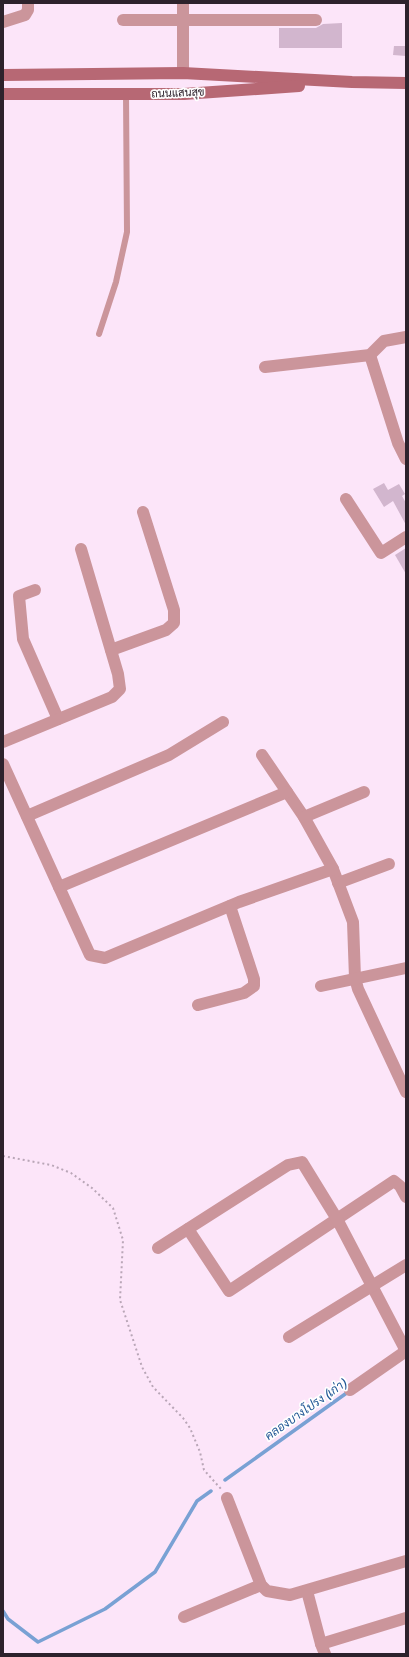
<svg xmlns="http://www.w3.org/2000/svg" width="409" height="1657" font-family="Signika,Sarabun,sans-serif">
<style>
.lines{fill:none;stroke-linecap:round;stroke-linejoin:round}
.stream{stroke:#79a1d4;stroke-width:3.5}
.building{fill:#d2b6ce}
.path{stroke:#b9a6b7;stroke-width:2;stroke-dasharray:2 3;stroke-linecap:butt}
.lane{stroke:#cb959b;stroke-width:6}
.street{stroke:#cb959b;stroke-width:12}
.secondary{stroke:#b76874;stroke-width:12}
.labels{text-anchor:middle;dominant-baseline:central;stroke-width:3.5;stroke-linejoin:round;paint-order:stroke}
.street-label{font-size:11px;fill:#2d222c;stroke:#fff}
.water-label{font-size:12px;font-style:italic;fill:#1f5594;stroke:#fff}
</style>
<rect width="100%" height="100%" fill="#fce5f9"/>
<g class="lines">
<!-- stream -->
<g class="stream">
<path d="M225,1480l123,-88"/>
<path d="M3,1611l5,8 30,23 67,-33 50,-37 42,-71 14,-10"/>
</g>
</g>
<!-- building -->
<g class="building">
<path d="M342,23v25h-63v-20h37l7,-4z"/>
<path d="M394,46h12v10l-13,-1z"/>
<path d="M384,483l4,7 11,-6 6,10 -3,2 4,7v22l-13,-24 -9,6 -11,-18z"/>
<path d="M406,548v26l-11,-19z"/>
</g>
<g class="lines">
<!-- path -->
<path class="path" d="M3,1156l48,9 20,8 21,15 21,20 10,32 -3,60 22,67 11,20 30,31 7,10 10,24 4,18 17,19"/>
<!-- lane -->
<path class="lane" d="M99,334l17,-52 11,-50 -1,-138"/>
<!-- street -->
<g class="street">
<path d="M183,3v70"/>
<path d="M123,20h193"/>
<path d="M3,22l22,-7 3,-5v-7"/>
<path d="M370,355l28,88 8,16"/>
<path d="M265,367l105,-12 14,-14 22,-4"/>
<path d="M346,499l35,54 25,-16"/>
<path d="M35,590l-16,6 4,43 35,80"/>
<path d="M111,650l55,-20 8,-7v-13l-31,-98"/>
<path d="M3,742l109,-45 8,-8 -2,-15 -37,-125"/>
<path d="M262,755l42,62 29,52 20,53 2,56 3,11 48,103"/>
<path d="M3,764l87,191 15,3 134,-56 94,-33"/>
<path d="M27,816l142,-61 54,-33"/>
<path d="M304,817l60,-25"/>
<path d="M338,883l51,-19"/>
<path d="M59,887l228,-95"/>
<path d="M321,986l85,-18"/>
<path d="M198,1005l46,-12 10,-7v-7l-24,-73"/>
<path d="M188,1229l41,62 165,-110 6,5 6,11"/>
<path d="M158,1248l130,-83 14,-3 35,57 69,132"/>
<path d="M289,1337l117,-72"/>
<path d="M350,1390l56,-39"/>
<path d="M227,1498l34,87 6,6 23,4 116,-34"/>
<path d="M307,1591l14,53 4,10"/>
<path d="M184,1617l77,-32"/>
<path d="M321,1644l85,-26"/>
</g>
<!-- secondary -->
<g class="secondary">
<path d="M3,75l180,-2 169,9 54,1"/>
<path d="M3,94h181l115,-8"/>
</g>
</g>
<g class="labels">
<!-- street labels -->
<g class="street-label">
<text transform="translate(178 93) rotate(-2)">ถนนแสนสุข</text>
</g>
<!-- water labels -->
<g class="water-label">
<text transform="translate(306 1410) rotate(-35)">คลองบางโปรง (เก่า)</text>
</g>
</g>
<!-- border -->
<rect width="409" height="1657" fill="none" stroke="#2d222c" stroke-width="8"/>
</svg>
